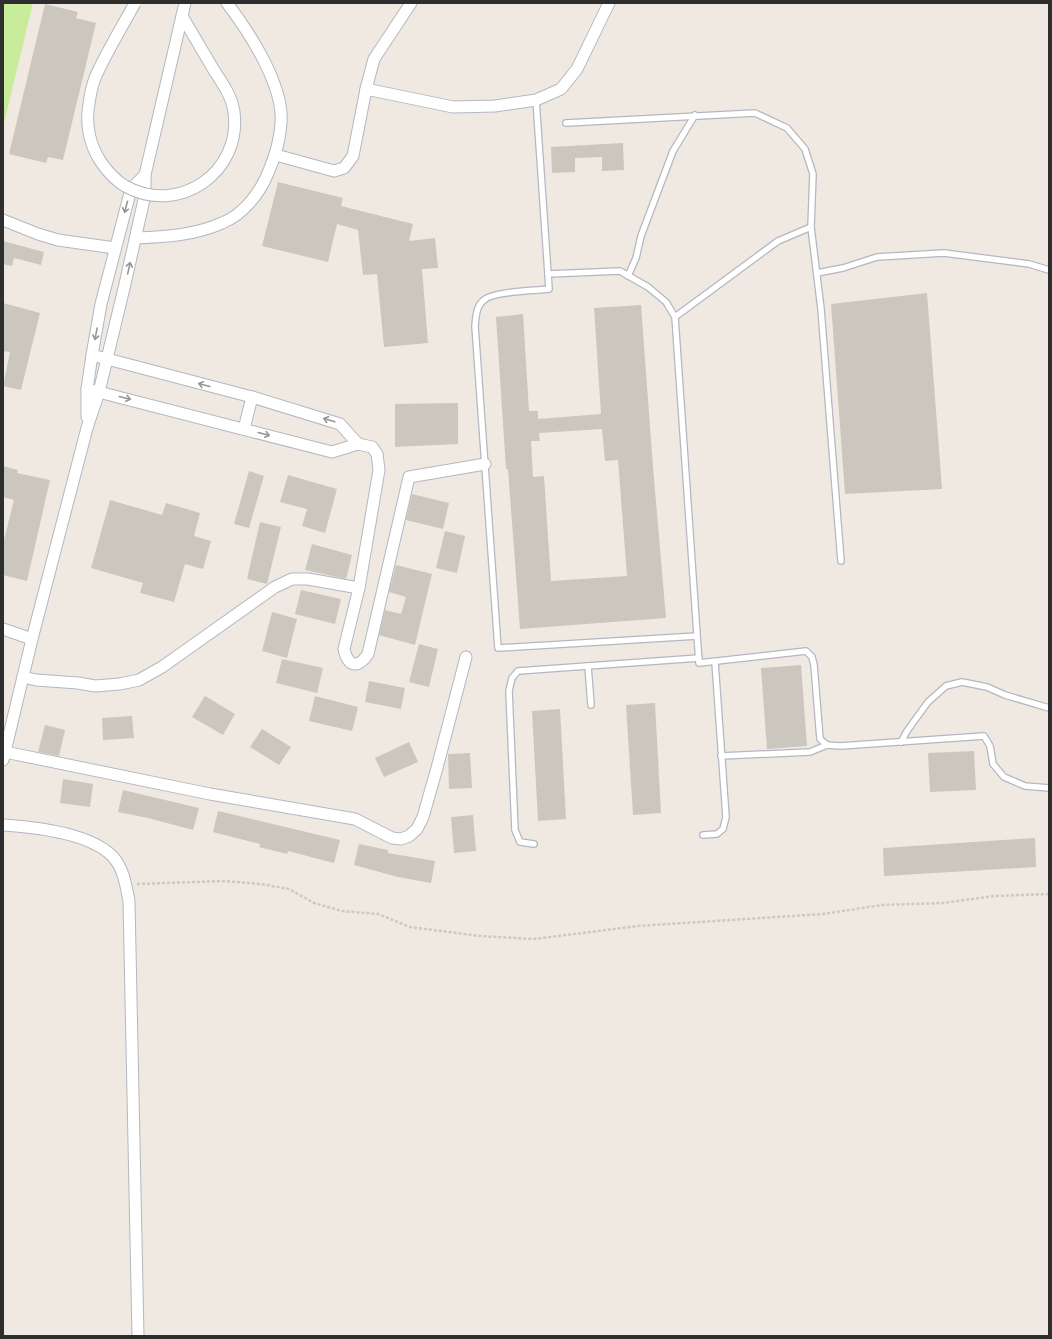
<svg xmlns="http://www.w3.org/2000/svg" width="1052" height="1339" font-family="Helvetica,sans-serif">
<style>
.pitch{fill:#c9ec9a}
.building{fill:#cbc7bf;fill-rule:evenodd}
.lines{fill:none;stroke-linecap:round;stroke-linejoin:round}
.lane-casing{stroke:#b4b7c1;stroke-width:8}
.street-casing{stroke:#b4b7c1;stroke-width:13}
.path{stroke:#c9c9c9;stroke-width:2.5;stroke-dasharray:3 2;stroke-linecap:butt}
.lane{stroke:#fff;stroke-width:5.5}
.street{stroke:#fff;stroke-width:11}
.street-bridge-casing{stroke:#b4b7c1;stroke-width:13;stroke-linecap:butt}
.street-bridge{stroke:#fff;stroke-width:11}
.oneway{stroke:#969696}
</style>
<rect width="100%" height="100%" fill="#efe9e1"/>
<!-- pitch -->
<path class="pitch" d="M3,3h30l-30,124z"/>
<!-- building -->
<g class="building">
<path d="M45,4l33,8 -2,6 20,5 -33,137 -15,-3 -2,6 -37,-9z"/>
<path d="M623,143l1,27 -22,1v-14l-27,1v14l-23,1 -1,-26z"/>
<path d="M278,182l65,16 -2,8 72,18 -4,17 26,-3 3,30 -16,1 6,74 -44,4 -7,-73 -14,1 -5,-45 -21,-6 -9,38 -66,-16z"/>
<path d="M3,241l41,11 -3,13 -27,-7 -2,8 -9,-2z"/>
<path d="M927,293l15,196 -97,5 -14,-190z"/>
<path d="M3,303l37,10 -19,77 -18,-4 7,-34 -7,-1z"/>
<path d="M641,305l12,162 13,151 -146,11 -12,-160h-2l-10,-152 27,-3 6,97h9v8l63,-5 -7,-106zM602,429l3,32 13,-1 9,116 -76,5 -7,-105 -11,1 -2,-36h9l-1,-8z"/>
<path d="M458,403v41l-63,3v-43z"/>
<path d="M3,466l15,4 -1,3 33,7 -23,101 -24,-6v-31l11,-44 -11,-3z"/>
<path d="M249,471l15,5 -15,52 -15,-4z"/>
<path d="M288,475l49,14 -12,44 -23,-7 5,-17 -27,-7z"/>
<path d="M412,494l37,9 -6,26 -37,-9z"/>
<path d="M110,500l52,15 4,-12 34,10 -6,23 17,5 -8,28 -18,-5 -11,38 -34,-9 3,-10 -52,-15z"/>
<path d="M260,522l21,5 -14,57 -20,-5z"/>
<path d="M445,531l20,5 -8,37 -21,-5z"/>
<path d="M312,544l40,11 -6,24 -41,-9z"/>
<path d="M396,565l36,9 -17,71 -36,-10 6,-25 16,4 5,-17 -17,-5z"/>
<path d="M301,590l40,9 -6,25 -40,-10z"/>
<path d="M272,612l25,7 -10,39 -25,-7z"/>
<path d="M419,644l19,5 -9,38 -20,-5z"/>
<path d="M282,659l41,9 -6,25 -41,-10z"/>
<path d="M801,665l6,81 -40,3 -6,-81z"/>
<path d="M369,681l36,7 -4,21 -36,-7z"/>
<path d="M205,696l30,18 -12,21 -31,-18z"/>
<path d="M315,696l43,11 -6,24 -43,-10z"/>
<path d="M655,703l6,110 -28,2 -7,-110z"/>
<path d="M560,709l6,110 -28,2 -6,-110z"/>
<path d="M132,716l2,22 -31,2 -1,-22z"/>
<path d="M45,725l20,5 -6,26 -21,-4z"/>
<path d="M262,729l29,18 -12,18 -29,-18z"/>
<path d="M409,742l9,20 -34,15 -9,-19z"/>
<path d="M974,751l2,39 -46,2 -2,-39z"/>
<path d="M470,753l2,35 -23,1 -1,-35z"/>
<path d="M63,779l30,5 -3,23 -30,-4z"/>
<path d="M123,790l76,18 -6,22 -45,-12 -30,-6z"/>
<path d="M218,811l122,29 -6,23 -46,-12 -1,3 -28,-7 1,-3 -47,-12z"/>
<path d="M473,815l3,36 -22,2 -3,-36z"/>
<path d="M1035,838l1,29 -152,9 -1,-28z"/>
<path d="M359,844l29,6v3l47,8 -4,22 -33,-6 -44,-12z"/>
</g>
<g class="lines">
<defs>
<g id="lane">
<path d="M536,100l12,174 72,-3 28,16 18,15 9,15 24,346 107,-12 6,6 2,8 6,74 7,6 13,1 144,-10 6,10 3,18 11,13 21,9 24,2"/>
<path d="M566,123l189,-10 32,15 18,21 8,25 -2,53 -33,14 -103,76"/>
<path d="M811,227l10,82 20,252"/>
<path d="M817,273l26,-5 34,-11 67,-4 85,11 20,6"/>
<path d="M548,274l1,15c-15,2 -55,2 -65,11 -8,6 -8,17 -9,26l23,322 199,-12"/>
<path d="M628,276l8,-18 5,-22 32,-85 22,-36"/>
<path d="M588,666l3,39"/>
<path d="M901,742l6,-11 21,-29 18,-16 16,-4 25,5 18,8 44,13"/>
<path d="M721,756l89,-4 17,-7"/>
<path d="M703,835l14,-1 6,-5 3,-12 -11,-155"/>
<path d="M534,844l-14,-2 -5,-12 -6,-139 3,-13 6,-7 181,-13"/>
</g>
<g id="street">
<path d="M182,16l33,56"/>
<path d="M366,89l87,18 42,-1 41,-6 25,-11 16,-20 32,-66"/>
<path d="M276,155l58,16 10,-3 9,-12 13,-67 8,-30 37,-56"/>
<path d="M3,220l35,14 20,6 57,8"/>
<path d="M136,238c30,-1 59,-3 86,-15 21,-8 38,-30 46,-50 7,-16 12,-33 13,-50 3,-38 -32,-91 -54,-120"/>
<path d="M92,355l160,42 88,27 18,20"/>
<path d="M87,417v-28l5,-34 9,-51 30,-115 14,-14"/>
<path d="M244,429l8,-32"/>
<path d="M359,588l-15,61c4,18 14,20 24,5l41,-177 76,-13"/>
<path d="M3,629l29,10"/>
<path d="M23,677l13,3 42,3 17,3 25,-2 19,-4 23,-13 113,-80 17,-8h16l51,9 20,-118 -2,-16 -5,-7 -14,-3 -26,8 -245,-63"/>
<path d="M5,752l205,42 145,25 37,19 9,1 8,-3 8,-7 6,-12 14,-49 29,-111"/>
<path d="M3,760l29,-121 55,-211 12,-36 26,-108 20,-89v-20l40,-172"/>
<path d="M3,825c31,2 89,8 111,33 10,12 12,28 15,43l9,435"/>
</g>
</defs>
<!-- lane casing -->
<use href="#lane" class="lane-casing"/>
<!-- street casing -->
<use href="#street" class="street-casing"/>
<!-- path -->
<path class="path" d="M137,884l87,-3 37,3 28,5 25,14 28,8 36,3 32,13 70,9 54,3 104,-13 185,-12 59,-9 61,-2 51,-7 55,-2"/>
<!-- lane -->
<use href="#lane" class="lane"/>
<!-- street -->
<use href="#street" class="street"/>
<defs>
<path id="street-bridge" d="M135,3c-13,24 -29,50 -40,75 -3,8 -5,18 -6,26 -4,20 1,42 12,58 6,9 14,18 24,24 53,30 117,-13 109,-74 -2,-15 -11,-28 -19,-40"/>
</defs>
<!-- street-bridge casing -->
<use href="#street-bridge" class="street-bridge-casing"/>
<!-- street-bridge -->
<use href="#street-bridge" class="street-bridge"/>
</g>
<!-- one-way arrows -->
<defs><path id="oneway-shaft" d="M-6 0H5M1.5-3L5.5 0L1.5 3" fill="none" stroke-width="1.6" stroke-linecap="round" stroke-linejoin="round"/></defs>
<g class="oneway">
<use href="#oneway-shaft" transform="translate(126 207) rotate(105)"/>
<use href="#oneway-shaft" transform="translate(129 268) rotate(-77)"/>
<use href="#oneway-shaft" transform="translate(96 334) rotate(101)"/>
<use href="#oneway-shaft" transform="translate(204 385) rotate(-165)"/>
<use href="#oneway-shaft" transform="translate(125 398) rotate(14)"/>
<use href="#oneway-shaft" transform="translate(329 420) rotate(-163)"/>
<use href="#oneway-shaft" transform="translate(264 434) rotate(15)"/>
</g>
<!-- border -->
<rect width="1052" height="1339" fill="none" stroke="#2e2e2e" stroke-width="8"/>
</svg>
